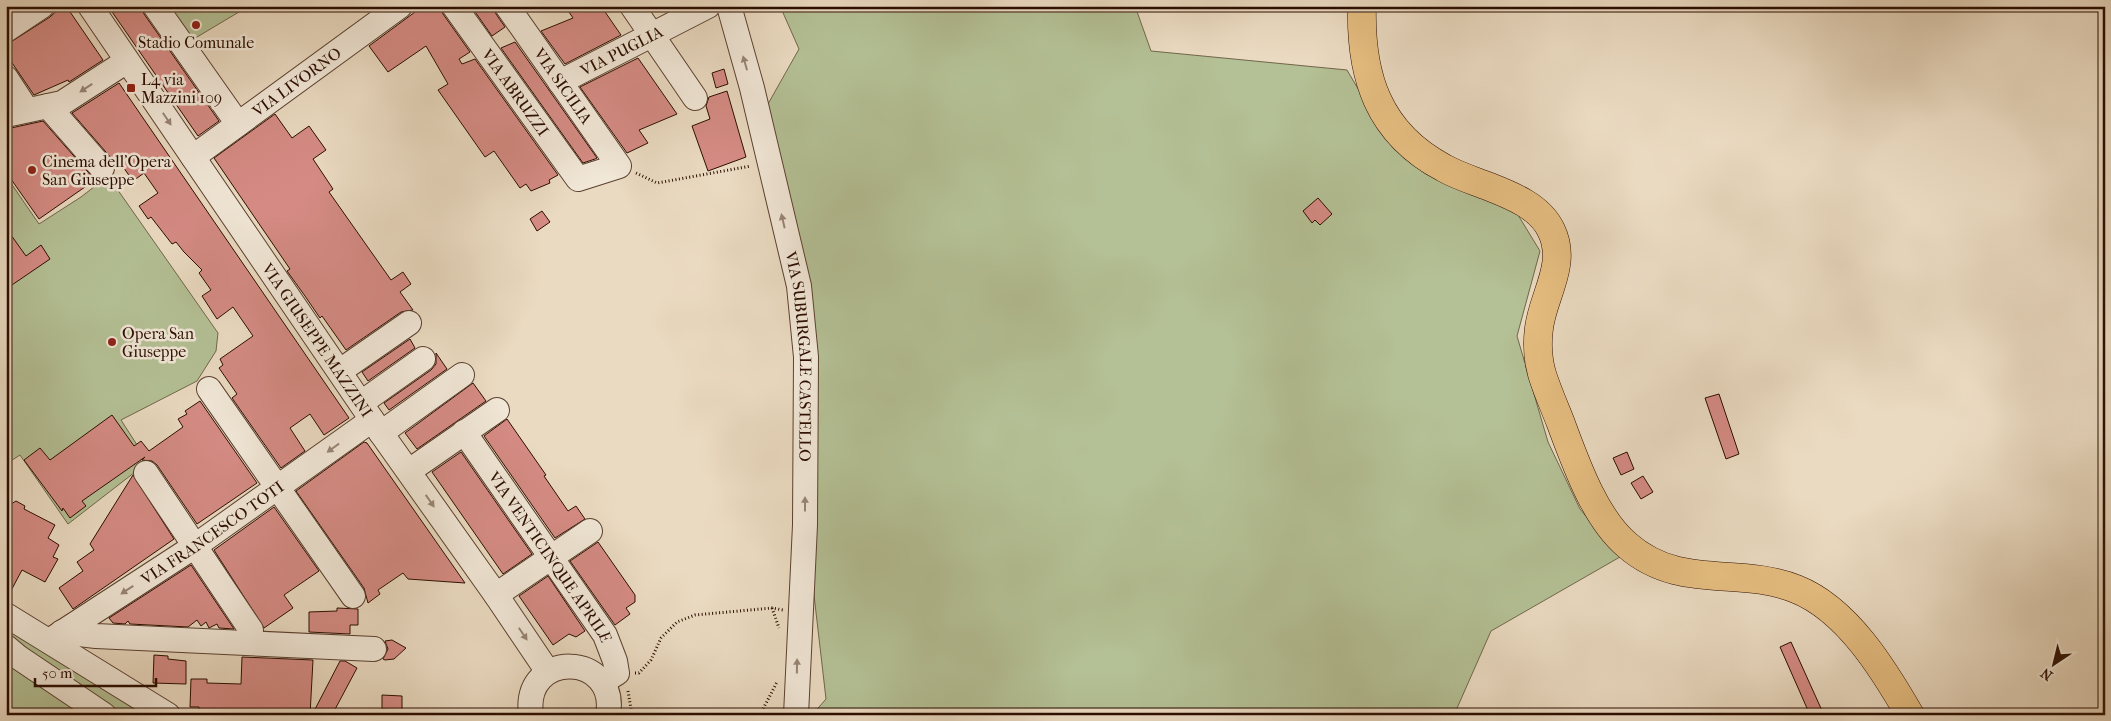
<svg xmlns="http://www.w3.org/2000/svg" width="2111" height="721" font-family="'IM FELL French Canon',serif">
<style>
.green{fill:#b4c095;stroke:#70664a}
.building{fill:#d58b84;stroke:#2b0d00}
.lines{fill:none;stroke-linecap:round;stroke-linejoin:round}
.minor-casing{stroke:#5b4030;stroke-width:26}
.major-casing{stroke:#2b0d00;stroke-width:29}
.path{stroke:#2b0d00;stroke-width:3;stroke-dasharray:1 2.5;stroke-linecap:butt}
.minor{stroke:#f1e7d7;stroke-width:24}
.major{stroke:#e5bd80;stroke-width:28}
.oneway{fill:#988576}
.poi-dot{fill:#8f2418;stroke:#f1e7d7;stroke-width:2}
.labels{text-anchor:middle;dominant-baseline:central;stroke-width:5;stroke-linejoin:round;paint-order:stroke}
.poi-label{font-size:16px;fill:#2b0d00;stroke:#f1e7d7;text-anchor:start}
.street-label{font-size:16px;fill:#2b0d00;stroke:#f1e7d7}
</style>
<rect width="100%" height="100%" fill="#eadac1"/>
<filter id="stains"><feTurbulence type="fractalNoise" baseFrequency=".004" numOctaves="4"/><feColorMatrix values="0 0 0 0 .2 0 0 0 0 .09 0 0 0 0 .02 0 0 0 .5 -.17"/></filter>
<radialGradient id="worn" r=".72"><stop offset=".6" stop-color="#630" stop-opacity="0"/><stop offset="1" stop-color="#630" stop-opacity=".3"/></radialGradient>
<!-- green -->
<g class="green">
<path d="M161,6h88l-62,37z"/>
<path d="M780,6h355l16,45 196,19 44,75 47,33 77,32 25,41 -23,85 31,106 32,67 40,48 -129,74 -37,84h-642l14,-16 -15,-130 -2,-269 -54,-173 44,-78z"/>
<path d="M6,176l33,48 42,-27 27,-21 110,157 -2,18 -19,30 -76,39 27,42 -80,62 -48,-69 -14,9z"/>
<path d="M6,617l159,98h-159z"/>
</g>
<!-- building -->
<g class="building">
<path d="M62,6h4l37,54 -34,22 -1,-2 -34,15 -28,-41v-9l44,-28z"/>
<path d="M108,6h33l3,8 75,107 -21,15z"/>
<path d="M413,6h27l3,8 27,38 -11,7 3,5 13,-5 83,116 -9,5 1,3 -19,8 -5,-7 -6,4 -26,-37 -9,6 -47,-67 10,-6 -22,-38 -38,26 -19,-26 46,-34z"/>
<path d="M471,6h22l3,8 9,13 -13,9z"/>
<path d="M565,6h36l20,29 -56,29 -24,-33 32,-13z"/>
<path d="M515,42l82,116 -2,1 -12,4 -82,-115z"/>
<path d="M638,58l39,56 -38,16 9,13 -21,10 -47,-66z"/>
<path d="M724,69l4,15 -12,4 -4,-15z"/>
<path d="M119,83l230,335 -25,17 -14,-21 -20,14 15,23 -24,17 -49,-70 5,-4 -18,-26 4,-3 -3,-6 33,-23 -20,-29 -16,12 -15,-23 9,-6 -12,-17 3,-3 -18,-18 -8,-10 -4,2 -21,-27 -3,2 -9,-13 19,-13 -14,-20 -11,8 -12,-17 -6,4 -3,-9 -40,-46z"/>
<path d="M727,91l19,66 -38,14 -16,-45 18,-7 -4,-13 3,-9z"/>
<path d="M275,114l17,24 17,-12 17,24 -13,9 20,30 -4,3 62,88 12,-8 8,12 -11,8 13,18 -12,2 -55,38 -24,-34 -2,2 -15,-22 -18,-25 3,-2 -76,-111z"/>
<path d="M43,121l52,59 -56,39 -33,-47v-41l5,-3z"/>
<path d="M1318,198l14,16 -12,11 -5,-5 -3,3 -9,-12z"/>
<path d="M542,211l8,11 -13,9 -7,-12z"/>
<path d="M6,228l20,28 15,-11 9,14 -44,30z"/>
<path d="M410,339l5,9 -47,33 -6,-9z"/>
<path d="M436,353l11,16 -58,41 -5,-7 47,-33 5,-6z"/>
<path d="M473,383l13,18 -69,48 -12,-16z"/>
<path d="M1719,394l20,60 -13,5 -21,-61z"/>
<path d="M200,401l57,82 -60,41 -40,-59 -5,-4 -10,-1 3,-3 -63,44 4,5 -16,12 -7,-10 -1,3 -38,-51 16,-12 10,12 62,-45 22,31 7,-5 8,10 34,-24 -5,-8 9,-5 -2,-3z"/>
<path d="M507,419l39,56 -2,1 24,35 8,-5 9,13 -30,19 -71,-102z"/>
<path d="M364,442l3,1 98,140 -57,-4 -5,-6 -25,17 2,4 -12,9 -4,-15 -68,-97z"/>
<path d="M461,452l71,102 -29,20 -71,-102z"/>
<path d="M1627,452l7,17 -13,6 -8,-17z"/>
<path d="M133,475l41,64 -101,70 -14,-21 24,-17 -6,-9 17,-12 -4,-6z"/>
<path d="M1643,476l10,16 -12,7 -10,-16z"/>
<path d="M16,501l9,5 -1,3 31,16 -7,13 11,7 -6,12 5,2 -13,23 -23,-12 -16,30v-93z"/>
<path d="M274,507l45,64 -35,24 9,13 -29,20 -50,-78z"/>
<path d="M598,542l37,53v7l-9,6 4,6 -15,11 -45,-64z"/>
<path d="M191,565l43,64 -15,-1 -2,-4 -8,4 -3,-6 -5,4 -4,-6 -9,7 -58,-3 -2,-3 -3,3 -12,-1 -4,-5z"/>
<path d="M548,576l37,55 -9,6 -7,-3 -16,11 -34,-49z"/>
<path d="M337,608l21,1v16h-8v9l-41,-2v-20l28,-1z"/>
<path d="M392,640l14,8 -12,11 -9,1 -2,-1 5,-10 -3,-8z"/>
<path d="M1791,642l33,73h-14l-30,-68z"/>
<path d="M154,655l14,1v3l18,2v23l-33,-1z"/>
<path d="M242,657l71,3 -3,55h-111v-8h-9l1,-28h16v4l34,1z"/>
<path d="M340,661h5l12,7 -25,47h-20z"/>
<path d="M382,695l20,1v14l-20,-1z"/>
</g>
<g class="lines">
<defs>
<g id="minor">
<path id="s1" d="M90,6l291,427 115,162 52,77"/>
<path d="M155,6l83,118"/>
<path id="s2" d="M454,6l124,173 41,-13 -112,-160"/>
<path d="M632,6l63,92"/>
<path id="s3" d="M729,6l23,82 47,198 7,71 -1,168 -9,190"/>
<path d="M6,30l36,-24"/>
<path d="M6,78l21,32"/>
<path id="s4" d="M560,82l148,-76"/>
<path d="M48,106l54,62"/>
<path d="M6,115l56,-12 65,-42"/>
<path id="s5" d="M193,157l207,-151"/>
<path d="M340,371l69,-48"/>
<path d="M209,389l144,207"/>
<path d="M361,403l62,-44"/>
<path id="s6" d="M464,432l141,203 10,26 2,12 -15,9"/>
<path d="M381,433l81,-58"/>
<path d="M409,471l88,-61"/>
<path d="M146,473l105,157"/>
<path d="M496,595l94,-64"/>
<path d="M6,615l162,100"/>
<path d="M62,632l34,4 278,13"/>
<path id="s7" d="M49,641l146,-95 177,-126"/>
<path d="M6,647l12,10 86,58"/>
<path d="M531,715c-9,-66 88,-63 77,0"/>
</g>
<path id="major" d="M1362,6c-2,70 16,127 82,162 14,8 31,13 46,19 23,9 50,20 61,43 17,34 -8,65 -12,98 -2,15 -1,32 3,46 5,16 12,32 18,47 15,40 34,96 67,124 52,46 113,21 169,44 51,20 88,81 114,126"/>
</defs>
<!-- minor casing -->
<use href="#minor" class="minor-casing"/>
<!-- major casing -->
<use href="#major" class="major-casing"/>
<!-- path -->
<g class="path">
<path d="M636,173l21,10 94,-17"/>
<path d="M772,608l7,20"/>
<path d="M635,673h4l12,-13 10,-22 16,-16 18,-7 77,-7 11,2"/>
<path d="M628,691l4,24"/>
<path d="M760,715l17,-33"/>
</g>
<!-- minor -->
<use href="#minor" class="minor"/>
<!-- major -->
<use href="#major" class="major"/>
</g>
<!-- one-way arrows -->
<defs><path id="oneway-solid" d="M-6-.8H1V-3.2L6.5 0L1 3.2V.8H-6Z" transform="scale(1.25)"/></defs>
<g class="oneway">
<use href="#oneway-solid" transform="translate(745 63) rotate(-106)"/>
<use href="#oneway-solid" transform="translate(86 88) rotate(147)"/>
<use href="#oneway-solid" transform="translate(167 119) rotate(56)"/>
<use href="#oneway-solid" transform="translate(783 221) rotate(-103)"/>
<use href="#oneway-solid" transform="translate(333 448) rotate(144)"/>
<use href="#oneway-solid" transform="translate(430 501) rotate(55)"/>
<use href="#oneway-solid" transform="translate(805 504) rotate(-90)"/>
<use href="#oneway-solid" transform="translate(127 590) rotate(147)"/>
<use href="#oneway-solid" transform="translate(523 634) rotate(56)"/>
<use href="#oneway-solid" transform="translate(797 666) rotate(-89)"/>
</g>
<!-- markers -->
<g class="poi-dot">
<circle cx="196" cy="25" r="5"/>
<rect x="126" y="83" width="10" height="10" rx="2.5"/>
<circle cx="32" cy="170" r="5"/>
<circle cx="112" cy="342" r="5"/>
</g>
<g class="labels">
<!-- poi labels -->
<g class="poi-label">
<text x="196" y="42" text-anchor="middle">Stadio Comunale</text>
<text x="141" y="79">L4 via<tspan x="141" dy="18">Mazzini 109</tspan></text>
<text x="42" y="161">Cinema dell'Opera<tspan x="42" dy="18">San Giuseppe</tspan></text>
<text x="122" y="333">Opera San<tspan x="122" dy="18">Giuseppe</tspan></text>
</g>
<!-- street labels -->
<g class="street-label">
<text stroke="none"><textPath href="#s4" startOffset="69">VIA PUGLIA</textPath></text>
<text stroke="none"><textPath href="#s5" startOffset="128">VIA LIVORNO</textPath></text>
<text transform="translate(563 86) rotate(55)">VIA SICILIA</text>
<text stroke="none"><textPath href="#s2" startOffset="106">VIA ABRUZZI</textPath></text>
<text stroke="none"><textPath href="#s1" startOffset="404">VIA GIUSEPPE MAZZINI</textPath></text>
<text stroke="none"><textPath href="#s3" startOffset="359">VIA SUBURGALE CASTELLO</textPath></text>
<text stroke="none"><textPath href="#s7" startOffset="196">VIA FRANCESCO TOTI</textPath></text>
<text stroke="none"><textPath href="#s6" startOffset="152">VIA VENTICINQUE APRILE</textPath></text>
</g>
</g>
<!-- margin -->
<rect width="2111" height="721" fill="none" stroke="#eadac1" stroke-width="25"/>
<rect x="8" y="8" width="2096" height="706" fill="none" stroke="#2b0d00" stroke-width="2.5"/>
<rect x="12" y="12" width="2086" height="696" fill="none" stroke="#2b0d00"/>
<!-- north arrow -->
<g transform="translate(2054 664) rotate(215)" stroke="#f1e7d7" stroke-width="4" paint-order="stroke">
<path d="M0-4L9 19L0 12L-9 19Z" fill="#2b0d00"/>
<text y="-8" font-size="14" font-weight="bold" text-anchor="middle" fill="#2b0d00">N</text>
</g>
<!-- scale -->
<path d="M35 678v8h121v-8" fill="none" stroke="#2b0d00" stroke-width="2.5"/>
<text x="42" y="678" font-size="15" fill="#2b0d00" stroke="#f1e7d7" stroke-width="4" paint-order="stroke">50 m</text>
<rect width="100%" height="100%" filter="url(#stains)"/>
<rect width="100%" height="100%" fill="url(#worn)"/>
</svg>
